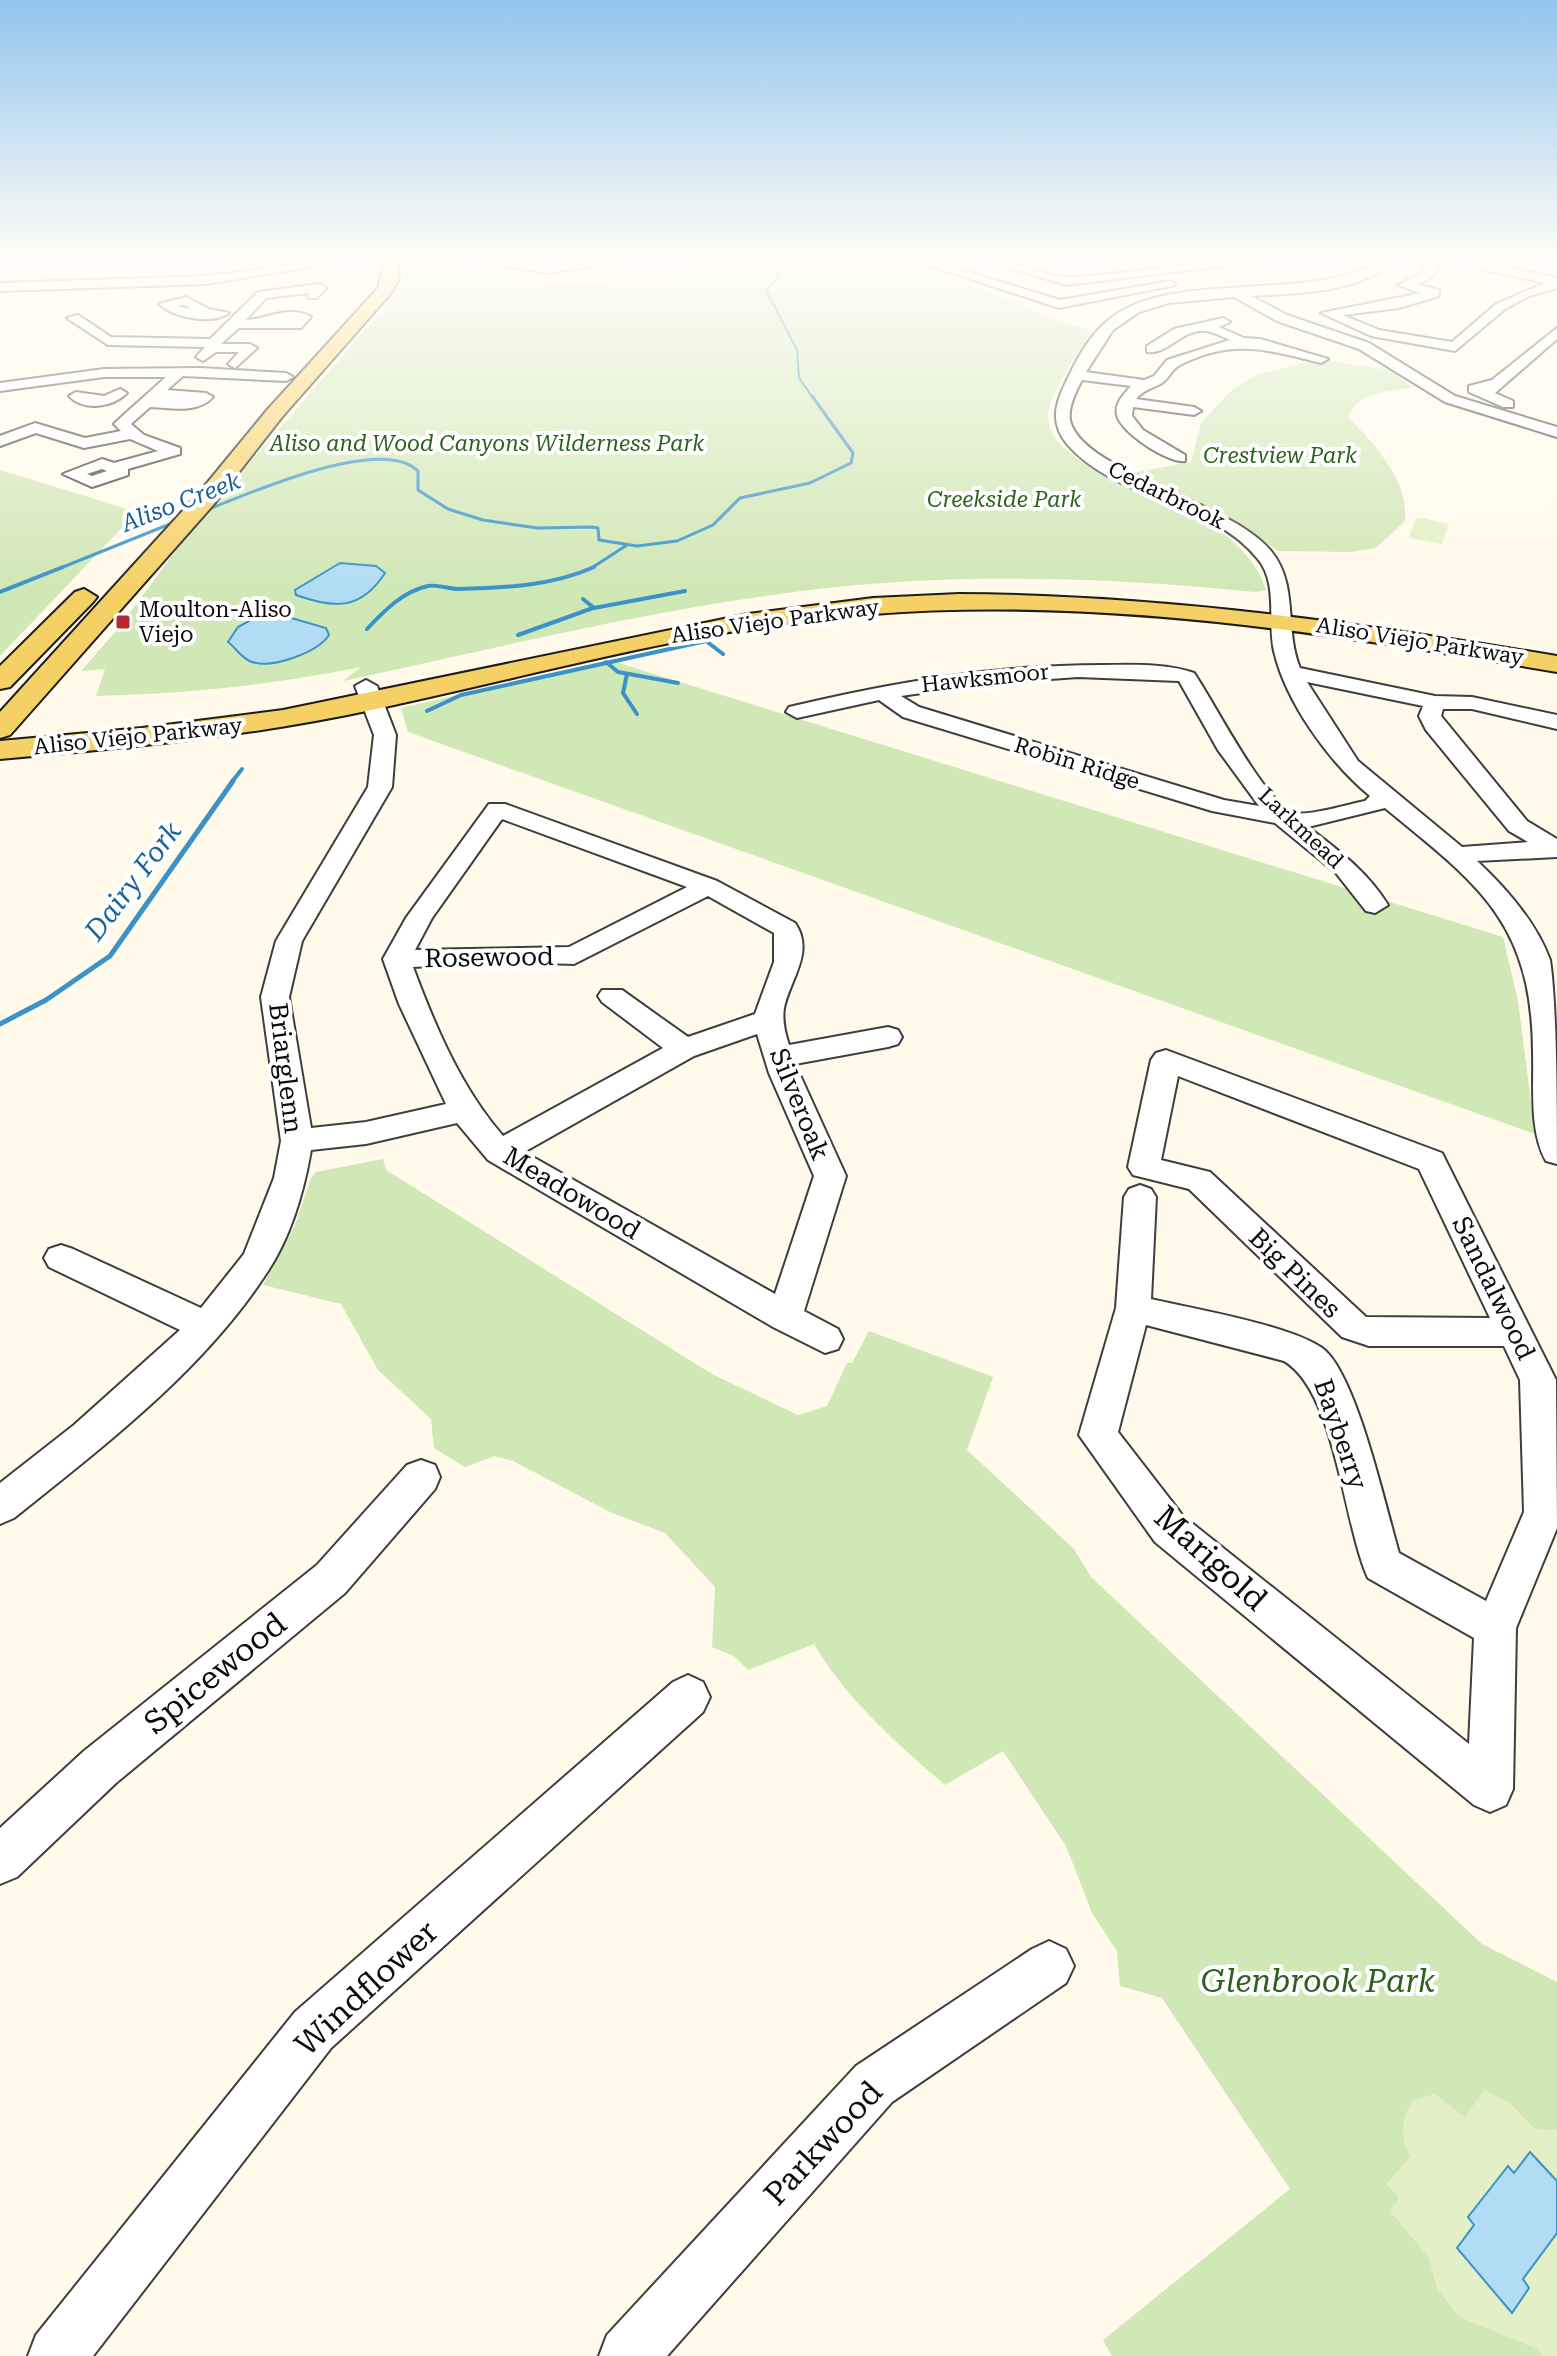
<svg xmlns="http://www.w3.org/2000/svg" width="1557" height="2356" font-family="'Roboto Serif',serif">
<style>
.green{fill:#d0e7b6}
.pitch{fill:#e2efc7}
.water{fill:#b1dcf4;stroke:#3a92c9;stroke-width:2}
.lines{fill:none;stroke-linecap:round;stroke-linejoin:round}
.stream-far3{stroke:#3a92c9;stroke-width:2}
.stream-far2{stroke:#3a92c9;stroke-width:3}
.stream-far1{stroke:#3a92c9;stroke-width:4}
.stream{stroke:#3a92c9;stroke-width:5}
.minor-casing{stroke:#3e3e3e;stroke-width:4}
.major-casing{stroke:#1c1c1c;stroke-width:4}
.minor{fill:#fff;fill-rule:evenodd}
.major{fill:#f5d064;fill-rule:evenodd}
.poi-dot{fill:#b72830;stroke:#fff;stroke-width:3}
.labels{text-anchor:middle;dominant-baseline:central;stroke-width:8;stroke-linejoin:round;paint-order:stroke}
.far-park-label{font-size:22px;font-style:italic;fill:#2d611e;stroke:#fff}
.far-street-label{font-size:22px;fill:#0b0b0b;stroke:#fff}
.far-poi-label{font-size:22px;fill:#0b0b0b;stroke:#fff;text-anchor:start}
.far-water-label{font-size:24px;font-style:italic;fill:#196399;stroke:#fff}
.street-label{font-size:26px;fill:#0b0b0b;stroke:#fff}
.water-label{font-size:28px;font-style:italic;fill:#196399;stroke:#fff}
.near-street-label{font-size:32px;fill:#0b0b0b;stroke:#fff}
.near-park-label{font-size:32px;font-style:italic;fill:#2d611e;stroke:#fff}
</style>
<rect width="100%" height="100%" fill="#fffaea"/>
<!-- green -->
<g class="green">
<path d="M698,262h188l84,22 93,39 30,7c-11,19 -46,65 -45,87 5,71 188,75 218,173l-11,2c-161,-17 -330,-20 -490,4 -142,20 -282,55 -422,85l18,-14c-89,18 -174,27 -265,29l9,-27 -24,2 36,-41 75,-101 208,-239 11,-27 161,23 103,-10 26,-9z"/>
<path d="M1318,359l71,11 23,17c-23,5 -56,5 -64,30 27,28 61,63 57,104l-29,27 -26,4 -72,-1 -54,-38 -92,-40 59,-11 10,-39 31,-33 24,-15z"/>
<path d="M0,470l137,42 -137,144z"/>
<path d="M609,660l894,277 15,64 17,133 -1127,-402 -7,-24z"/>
<path d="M383,1159l3,11 326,204 86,41 29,-9 20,-43h5l17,-32 124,46 -26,73 107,99 17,28 391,367 75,38v374h-445l-9,-16 187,-151 -128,-191 -42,-12 -3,-35 -25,-38 -26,-67 -63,-95 -58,34c-48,-41 -98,-85 -131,-141l-66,26 -14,-14 -22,-9 3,-60 -50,-54 -55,-21 -97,-51 -19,-5 -29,11 -31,-19 -3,-29 -53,-49 -37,-66 -78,-19 32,-60 16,-47 5,-6z"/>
</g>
<!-- pitch -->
<g class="pitch">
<path d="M1421,518l28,6 -7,20 -33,-6 6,-19z"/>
<path d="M1484,2090l25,12 26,27 22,1v226h-14l-6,-7 -78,-32 -22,-28 -8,-31 -39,-47 9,-13 -13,-14 24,-27c-10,-22 -9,-36 2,-57l23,-6 30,23z"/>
</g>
<!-- water -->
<g class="water">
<path d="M340,563l36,3 9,7c-24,37 -50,36 -89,22l-1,-5z"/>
<path d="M267,611l59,17 3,7c-11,17 -56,34 -77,27 -10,-3 -16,-14 -24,-20l10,-15z"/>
<path d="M1530,2152l27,29v52l-34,46 6,9 -17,25 -55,-65 17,-23 -6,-8 40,-51 6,7z"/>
</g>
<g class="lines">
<!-- stream-far3 -->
<path class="stream-far3" d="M781,262l-2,15 -13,13 31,60 2,28 14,20"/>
<!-- stream-far2 -->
<g class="stream-far2">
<path d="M204,511c44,-17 177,-77 214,-40v19l30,19 35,11 54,8 55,-1 6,1 1,12 38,6 40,-5 36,-16 27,-27 70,-15 41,-20 2,-10 -41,-57"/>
<path d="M58,569l117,-47"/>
<path d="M590,569l37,-24"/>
</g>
<!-- stream-far1 -->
<g class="stream-far1">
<path d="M0,592l63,-25"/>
<path d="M583,599l11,9 91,-17"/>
<path d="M367,629c16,-17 36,-38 61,-43 10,-2 20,3 30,3 46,-1 94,-3 136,-22"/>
<path d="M518,635l75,-27"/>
<path d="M606,662l12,10 60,11"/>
<path d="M627,674l-4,19 14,21"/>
<path d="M427,711l34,-16 245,-54 17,13"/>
<path d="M231,783l11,-14"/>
</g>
<!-- stream -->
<path class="stream" d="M0,1024l46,-24 64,-44 123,-175"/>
<defs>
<g id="minor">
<path d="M311,262h27l-131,22 -207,7v-8l207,-7z"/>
<path d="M481,262l67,3 72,-3 -72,11z"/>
<path d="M919,262h17l124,38 110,-19 6,4 -117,23z"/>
<path d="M991,262c27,-2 52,16 79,15 62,-1 124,-20 186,-15l-190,23z"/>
<path d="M1379,262h14c-37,32 -96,31 -142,34l36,19 82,28 86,53 102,31v10l-112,-35 -86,-53 -82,-28 -43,-24 -65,6 -30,9 -26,18 -27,42 58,8 10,-4 13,-16 63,-20c-7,-3 -16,-8 -24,-9 -23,-3 -38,24 -59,21v-6l27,-17 49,-11 7,4 -11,5 25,11 16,1 68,20 -7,4c-54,-13 -88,-25 -141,2 -8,4 -11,13 -18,18 -10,6 -18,6 -26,16l58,8 7,4 -7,4 -61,-8 -1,9 11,14 42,25v6c-16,3 -65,-29 -68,-46 -3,-11 7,-21 14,-29l-49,-6c-6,11 -14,27 -12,40 11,52 159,80 201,131 28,34 13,79 29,117l135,28 37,1 85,18v14l-85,-20h-29l-2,7 86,105 30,18v18l-80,4c29,27 59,61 73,99 7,45 7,152 7,204l-11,-3c-17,-30 -12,-75 -13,-109 -1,-130 -54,-167 -148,-244l-77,19c31,24 59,44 80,78l-13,8 -9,-2 -30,-38 -61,-50 -63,-12 -309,-94 -24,-17 -82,18 -11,-6 3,-5c104,-25 206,-42 314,-42 30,0 62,-2 91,8 20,29 68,124 97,139 13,6 58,-8 74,-11l5,-5c-40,-33 -84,-93 -96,-145 -7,-30 5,-68 -17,-93 -49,-60 -141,-57 -190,-114 -17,-21 -12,-40 -1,-62 9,-19 20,-41 36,-56 60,-60 198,-21 277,-64zM1078,677l101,4 39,69 41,56 -35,-6 -305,-93 -18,-11 83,-12zM1307,682l116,24 -4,10 7,14 83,101 19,11 -66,5 -104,-86z"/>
<path d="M1433,262h12l-17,18 -12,4 23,6v6l-40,12 -56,7 36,15 73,12 44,-38 49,-21 -64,-14 -1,-7 77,16v10l-28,8 -24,13 -50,42 -84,-15 -50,-23 100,-20 -23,-8 22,-11z"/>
<path d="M320,284l6,4 -9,10h-8l-1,-5 -42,5 -20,22c18,0 45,-16 65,-3l-10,11h-62l-18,16h29l7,4 -22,20 -7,-4 11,-12h-23l-13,9 -7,-4 9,-10 -97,-2 -41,-27 11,-3 33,22 99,2 48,-47z"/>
<path d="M186,297l23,12 20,4c-17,12 -55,5 -70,-9zM184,305l7,4 -14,-3z"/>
<path d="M1557,328v11l-62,54 18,8v6h-10l-34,-15v-6l23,-6z"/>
<path d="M200,368l86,5 7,4 -7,4 -103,-5 -16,14 39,3 7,4c-16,17 -41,11 -63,10l-19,17 13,11 36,13v6l-52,15v6l-36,12 -29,-13 39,-15 12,4 44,-12 -28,-12 -46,9 -48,-15 -36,13v-10l35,-13 50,15 36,-7 -7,-7 3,-3 49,-44h-62l-104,14v-8l104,-14zM102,469l5,2 -15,5 -5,-2z"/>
<path d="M120,389l7,4c-14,14 -43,19 -58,3l7,-4 28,4z"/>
<path d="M366,680l11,6 19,49 -4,52 -90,154 -13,56 22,131 55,-6 80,-18 -47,-100 -16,-45 23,-41 83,-114h16l212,77 78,42c20,29 -5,56 -11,85 -2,13 1,25 5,37l99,-18 10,3 4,7 -4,7 -10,3 -93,17 51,112 -42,135 34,18 5,10 -5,10 -13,4 -52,-26 -285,-167 -31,-37 -91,21 -55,6c-7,41 -20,86 -43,121 -64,99 -163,174 -254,247l-14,6v-41l74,-58 106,-95 -131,-63 -5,-9 5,-9 12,-4 12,4 128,59 43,-54 30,-76 7,-37 -20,-144 15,-56 92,-154 6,-52 -19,-49zM502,819l185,68 -118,60 -154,3 17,-32zM708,896l66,37v29l-19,52 -67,23 -66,-47h-20l-4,6 4,6 61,46 -160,88c-42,-48 -68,-110 -90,-169l99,-5 62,2zM757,1034l12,39 45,103 -39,118 -251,-142 170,-96z"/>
<path d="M1166,1050l276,103 114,227 1,148 -41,100 -3,161 -7,16 -16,7 -16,-7 -319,-263 -76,-107 37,-127 8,-111 5,-8 11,-4 11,4 5,8 -5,102c43,10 138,26 171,49 34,24 64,161 77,205l87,48 38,-89 -4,-132 -16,-34h-135l-27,-9 -153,-148 -56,-14 -5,-8 23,-107 5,-7zM1178,1076l241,93 71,149 -124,-1 -156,-145 -49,-12zM1146,1325l138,36c52,31 59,162 84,217l106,60 -5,106 -286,-228 -65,-84z"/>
<path d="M421,1460l14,5 5,12 -5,12 -90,104 -229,190 -99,94 -17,7v-56l84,-77 233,-186 90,-100z"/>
<path d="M688,1675l15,7 7,15 -7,15 -372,336 -238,308h-65l8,-21 259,-323 378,-330z"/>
<path d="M1049,1941l17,8 8,17 -8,17 -174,119 -225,254h-68l8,-21 249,-269 176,-117z"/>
</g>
<g id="major">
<path d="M384,262h15l-1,19 -7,12 -109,124 -68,87 -204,231 -10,3v-26l198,-218 70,-85 110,-121z"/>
<path d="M84,589l13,8 -4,5 -83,85 -10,2v-23l75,-74z"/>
<path d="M959,594c202,1 399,29 598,62v16c-226,-38 -454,-76 -684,-58 -169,12 -332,60 -497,95 -124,27 -250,39 -376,50v-18l142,-13 141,-18 465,-96 125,-16z"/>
</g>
</defs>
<!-- minor casing -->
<use href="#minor" class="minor-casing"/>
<!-- major casing -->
<use href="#major" class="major-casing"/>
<!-- minor -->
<use href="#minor" class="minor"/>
<!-- major -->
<use href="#major" class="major"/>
</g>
<!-- sky -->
<linearGradient id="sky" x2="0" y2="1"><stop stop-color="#92c4ed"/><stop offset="0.44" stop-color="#fffdf6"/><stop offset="1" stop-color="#fffdf6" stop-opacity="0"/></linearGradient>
<rect width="1557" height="591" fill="url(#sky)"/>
<!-- markers -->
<rect class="poi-dot" x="115" y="614" width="16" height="16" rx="4"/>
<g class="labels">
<!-- far-park labels -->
<g class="far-park-label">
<text x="487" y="443">Aliso and Wood Canyons Wilderness Park</text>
<text x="1280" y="455">Crestview Park</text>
<text x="1004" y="499">Creekside Park</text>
</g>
<!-- far-street labels -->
<g class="far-street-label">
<text transform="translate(1167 495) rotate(26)">Cedarbrook</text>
<text transform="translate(775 621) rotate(-8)">Aliso Viejo Parkway</text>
<text transform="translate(1420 641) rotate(9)">Aliso Viejo Parkway</text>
<text transform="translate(985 678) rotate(-6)">Hawksmoor</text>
<text transform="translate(138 736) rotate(-6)">Aliso Viejo Parkway</text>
<text transform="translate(1077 763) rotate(17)">Robin Ridge</text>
<text transform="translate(1301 828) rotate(43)">Larkmead</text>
</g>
<!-- far-poi labels -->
<g class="far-poi-label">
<text x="139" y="609">Moulton-Aliso<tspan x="139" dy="25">Viejo</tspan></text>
</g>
<!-- far-water labels -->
<g class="far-water-label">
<text transform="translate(181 502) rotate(-21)">Aliso Creek</text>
</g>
<!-- street labels -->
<g class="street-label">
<text transform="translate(489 957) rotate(-1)">Rosewood</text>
<text transform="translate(286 1068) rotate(83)">Briarglenn</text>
<text transform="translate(800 1104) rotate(68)">Silveroak</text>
<text transform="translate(572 1193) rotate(31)">Meadowood</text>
<text transform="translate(1295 1273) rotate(44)">Big Pines</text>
<text transform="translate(1494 1288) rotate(64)">Sandalwood</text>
<text transform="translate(1341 1434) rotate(71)">Bayberry</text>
</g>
<!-- water labels -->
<g class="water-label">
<text transform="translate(133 881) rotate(-53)">Dairy Fork</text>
</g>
<!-- near-street labels -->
<g class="near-street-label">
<text transform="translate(1211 1558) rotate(42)">Marigold</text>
<text transform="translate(215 1673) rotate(-39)">Spicewood</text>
<text transform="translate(366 1988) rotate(-43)">Windflower</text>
<text transform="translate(823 2143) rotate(-47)">Parkwood</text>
</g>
<!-- near-park labels -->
<g class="near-park-label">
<text x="1318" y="1981">Glenbrook Park</text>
</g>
</g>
</svg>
